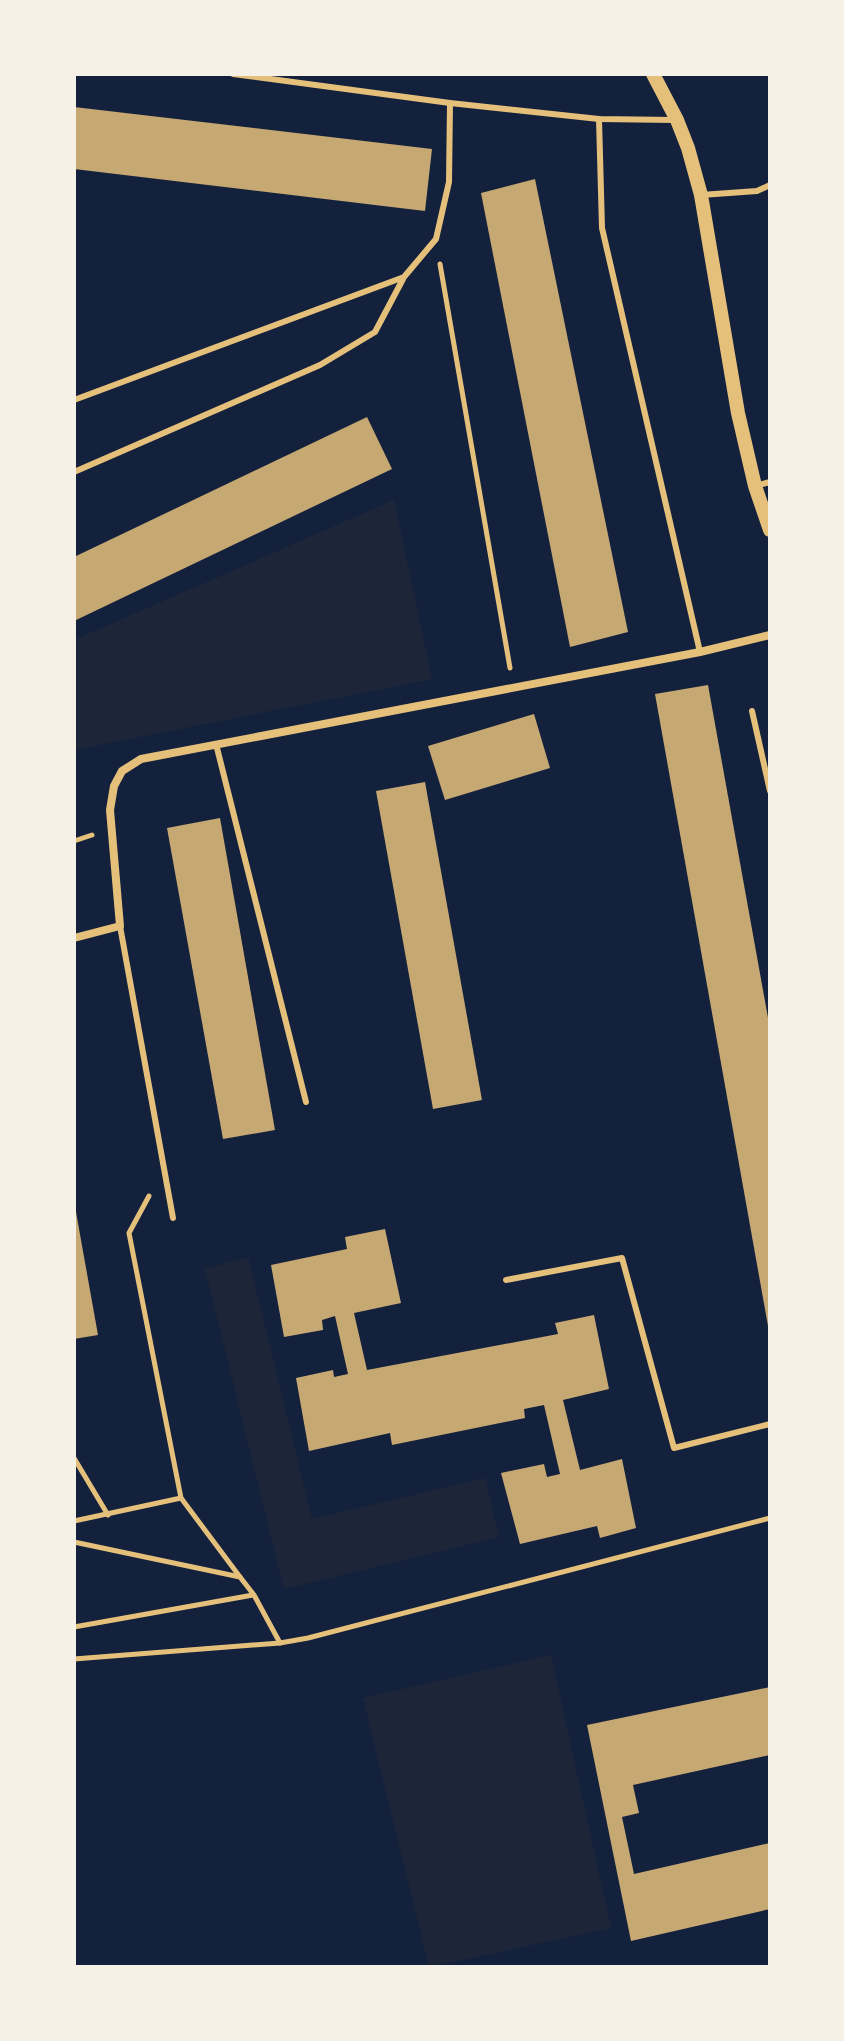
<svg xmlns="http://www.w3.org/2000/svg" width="844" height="2041" font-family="Montserrat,sans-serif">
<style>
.green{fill:#1d2539}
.building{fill:#c6a872}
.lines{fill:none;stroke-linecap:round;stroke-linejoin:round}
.path{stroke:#e5c07b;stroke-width:5}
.service{stroke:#e5c07b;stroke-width:6}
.minor{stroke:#e5c07b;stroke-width:8}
.tertiary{stroke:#e5c07b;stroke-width:14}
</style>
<rect width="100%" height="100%" fill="#14213d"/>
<!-- green -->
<g class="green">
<path d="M394,500l38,179 -358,71v-110z"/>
<path d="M248,1257l64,262 173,-41 14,59 -215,52 -79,-320z"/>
<path d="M551,1655l60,273 -182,39 -66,-269z"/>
</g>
<!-- building -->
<g class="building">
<path d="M74,107l358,42 -7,62 -351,-42z"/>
<path d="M535,179l93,453 -58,15 -89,-454z"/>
<path d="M367,417l25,52 -318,152v-64z"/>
<path d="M708,685l62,344v297h-2l-113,-632z"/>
<path d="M534,714l16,54 -105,32 -17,-54z"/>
<path d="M425,782l57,318 -49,9 -57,-318z"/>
<path d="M220,818l55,312 -52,9 -56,-311z"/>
<path d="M74,1212h2l22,123 -24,4z"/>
<path d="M385,1229l16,74 -47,10 13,57 191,-36 -3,-11 39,-8 15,74 -46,11 17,70 42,-11 14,69 -36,10 -3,-12 -77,18 -19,-71 43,-9 3,13 13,-3 -16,-69 -20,4 1,9 -133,27 -2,-12 -81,18 -13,-73 37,-8 1,7 14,-3 -13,-58 -13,4 1,10 -39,7 -13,-72 76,-16 -2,-12z"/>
<path d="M770,1687v68l-137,30 6,28 -17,4 12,57 136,-31v66l-139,32 -44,-216z"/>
</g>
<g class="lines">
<!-- path -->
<g class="path">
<path d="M440,264l70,404"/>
<path d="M74,841l18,-6"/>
<path d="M149,1196l-20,37 52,265 59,79"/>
<path d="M74,1458l34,57"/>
<path d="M74,1521l107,-23"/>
<path d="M74,1542l166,35 14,18 26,48"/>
<path d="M74,1627l179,-32"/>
<path d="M74,1659l206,-16 28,-5 462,-120"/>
</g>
<!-- service -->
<g class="service">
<path d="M233,74l217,29 149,16 75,1"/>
<path d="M599,119l3,109 98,424"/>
<path d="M701,195l56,-4 13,-6"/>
<path d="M74,400l330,-123 32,-38 13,-57 1,-79"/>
<path d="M74,472l246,-107 55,-33 28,-53"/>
<path d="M755,486l15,-4"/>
<path d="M752,711l18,80"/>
<path d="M216,744l90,358"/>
<path d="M120,926l53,292"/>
<path d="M506,1280l116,-22 52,190 96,-24"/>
</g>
<!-- minor -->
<path class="minor" d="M74,938l46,-12 -10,-116 4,-24 8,-15 19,-12 559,-107 70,-17"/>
<!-- tertiary -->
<path class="tertiary" d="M653,74l24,46 11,28 13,47 37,218 17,73 15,44"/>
</g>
<!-- border -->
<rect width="844" height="2041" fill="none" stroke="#f6f1e7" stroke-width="152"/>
</svg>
